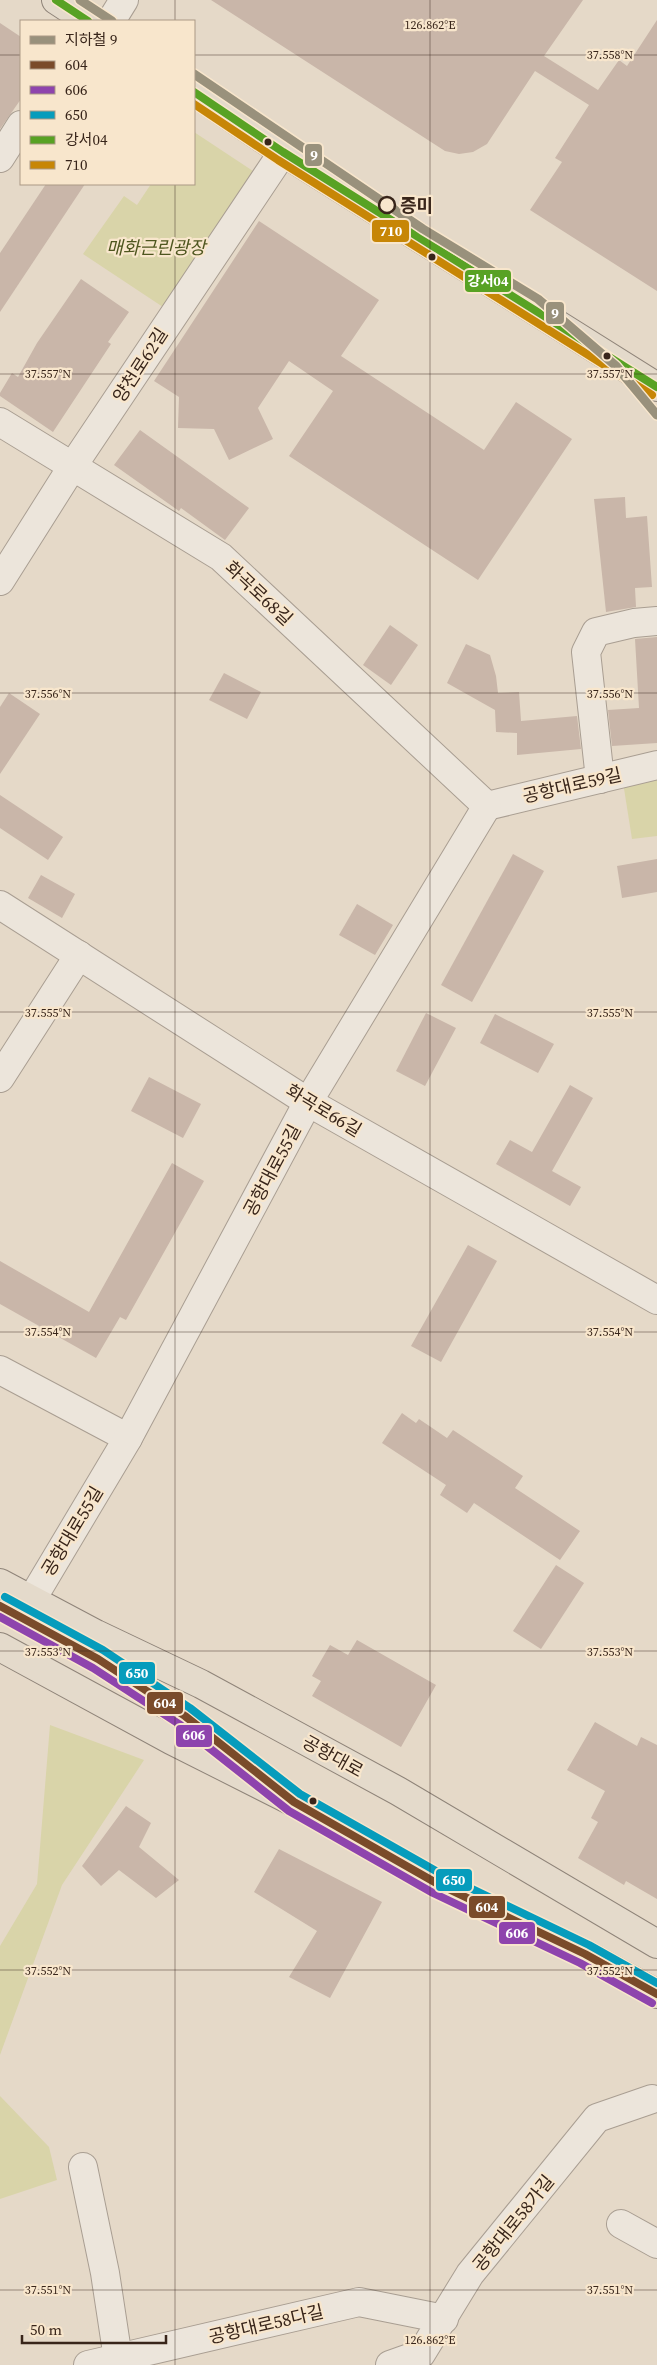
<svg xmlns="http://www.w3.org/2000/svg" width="657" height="2365" font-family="'Source Serif 4','Noto Sans KR',serif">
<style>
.green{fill:#d9d4a9}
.building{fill:#c9b6a9}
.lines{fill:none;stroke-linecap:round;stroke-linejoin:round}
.minor-casing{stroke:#a99e92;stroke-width:30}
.major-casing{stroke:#8f8479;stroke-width:30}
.minor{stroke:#ece5db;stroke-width:28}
.major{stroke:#e4dacb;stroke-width:28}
.bus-1-casing{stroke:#f8e6cc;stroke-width:11}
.bus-2-casing{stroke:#f8e6cc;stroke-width:11}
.bus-3-casing{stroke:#f8e6cc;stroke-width:11}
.bus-4-casing{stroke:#f8e6cc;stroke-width:11}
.bus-5-casing{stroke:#f8e6cc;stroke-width:11}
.bus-1{stroke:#7a4b2a;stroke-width:8}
.bus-2{stroke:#8e44ad;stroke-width:8}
.bus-3{stroke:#069cbc;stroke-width:8}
.bus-4{stroke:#58a224;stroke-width:8}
.bus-5{stroke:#c78606;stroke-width:8}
.metro-1-casing{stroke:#f8e6cc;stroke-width:12}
.metro-1{stroke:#99917c;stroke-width:9}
.ticks{fill:none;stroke:#38251a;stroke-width:1;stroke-opacity:0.45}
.bus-dot{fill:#38251a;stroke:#f8e6cc;stroke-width:2}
.stop-dot{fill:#f8e6cc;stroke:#38251a;stroke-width:2.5}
.labels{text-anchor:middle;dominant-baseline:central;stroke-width:4.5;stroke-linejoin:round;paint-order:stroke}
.stop-label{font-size:18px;font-weight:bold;fill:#38251a;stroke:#f8e6cc;text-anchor:start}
.park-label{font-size:18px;font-style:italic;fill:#4e561f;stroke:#f8e6cc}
.street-label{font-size:18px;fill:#38251a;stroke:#f8e6cc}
.ticks-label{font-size:12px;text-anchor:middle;fill:#38251a;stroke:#f8e6cc;stroke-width:4.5;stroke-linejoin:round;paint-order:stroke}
.line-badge{stroke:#f8e6cc;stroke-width:2}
.badge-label{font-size:14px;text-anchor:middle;font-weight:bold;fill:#fff}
</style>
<rect width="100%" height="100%" fill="#e5d9c8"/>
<!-- green -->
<g class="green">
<path d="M194,132l65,43 -90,136 -86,-57 41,-58 13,9 14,-21h43z"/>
<path d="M657,767v69l-25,3 -10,-63z"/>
<path d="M50,1725l94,35 -82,125 -62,170v-109l37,-62z"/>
<path d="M0,2096l49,51 8,33 -57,19z"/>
</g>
<!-- building -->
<g class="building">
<path d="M211,0h372l-39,56 54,34 21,-30 8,6 30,-46v271l-127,-81 32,-48 -7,-4 34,-53 -54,-34 -48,73 -14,8 -14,2 -14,-3z"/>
<path d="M0,23l21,14v62l-21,30z"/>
<path d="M46,184h39l-85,128v-59z"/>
<path d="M259,221l120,79 -38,56 143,94 32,-48 56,37 -94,141 -189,-124 44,-65 -44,-30 -31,47 15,31 -44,21 -15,-31 -36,-1 1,-31 -25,-16z"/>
<path d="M81,279l48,33 -21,30 3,2 -58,88 -53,-36v-3l12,-20 6,4 19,-34z"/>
<path d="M140,430l109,78 -24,32 -44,-32 -2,3 -65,-46z"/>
<path d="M625,497l1,21 21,-2 5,71 -17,1 1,19 -30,5 -12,-113z"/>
<path d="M390,625l28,20 -27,40 -28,-20z"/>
<path d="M657,637v106l-45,3 -4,-36 31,-2 -4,-69z"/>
<path d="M466,644l24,11 6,21 2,17 21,-1 2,29 56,-5 4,33 -64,6v-22l-21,-1 -1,-22 -48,-27z"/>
<path d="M224,673l37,19 -14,27 -38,-19z"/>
<path d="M9,693l31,21 -40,60v-67z"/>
<path d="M0,795l63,42 -15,23 -48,-32z"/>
<path d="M513,854l31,17 -72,131 -31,-17z"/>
<path d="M657,859v33l-35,6 -5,-32z"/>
<path d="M41,875l34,19 -13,24 -34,-20z"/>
<path d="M357,904l36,21 -18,30 -36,-20z"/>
<path d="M426,1013l30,15 -31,58 -29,-15z"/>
<path d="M495,1014l59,30 -16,29 -58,-30z"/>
<path d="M149,1077l52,27 -18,34 -52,-27z"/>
<path d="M570,1085l23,13 -41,73 29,16 -11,19 -74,-42 14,-24 22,12z"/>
<path d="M172,1163l32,18 -78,139 -6,-3 -24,41 -96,-54v-43l89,51z"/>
<path d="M468,1245l29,16 -56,101 -30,-16z"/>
<path d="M402,1413l14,10 3,-4 28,19 6,-8 70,46 -8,12 65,43 -20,29 -86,-57 -7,10 -27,-18 6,-10 -64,-42z"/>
<path d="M556,1565l28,18 -43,66 -28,-18z"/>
<path d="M357,1640l79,45 -35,62 -89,-51 9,-15 -9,-5 18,-31 18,10z"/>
<path d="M595,1722l42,24 4,-9 16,8v154l-31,-18 -2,4 -46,-27 20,-36 -7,-4 14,-27 -38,-21z"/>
<path d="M126,1806l25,17 -12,24 40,33 -23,18 -37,-28 -18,16 -19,-20z"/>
<path d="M279,1849l103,53 -52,96 -41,-21 28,-46 -63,-39z"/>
</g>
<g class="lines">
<defs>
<g id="minor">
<path d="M111,21l13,-21"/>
<path d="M0,158l21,-33"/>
<path d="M0,422l221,135 266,249"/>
<path d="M0,581l72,-114 211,-315"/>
<path d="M600,779l-14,-127 10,-20 38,-9 23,-2"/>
<path d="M487,806l170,-41"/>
<path d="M0,905l308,197 349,198"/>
<path d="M0,1078l79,-123"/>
<path d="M0,1370l128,68"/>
<path d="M32,1599l96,-161 180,-336 179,-296"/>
<path d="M83,2167l22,106 14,92"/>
<path d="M621,2224l36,20"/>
<path d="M88,2365l271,-63 85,17"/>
<path d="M390,2365l31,-11 49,-80 127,-156 55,-19"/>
</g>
<g id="major">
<path d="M56,0l32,21"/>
<path d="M194,92l89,60 374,235"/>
<path d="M0,1583l96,51 105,50 197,107 259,153"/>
<path d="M0,1647l171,93 123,62 144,82 147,70 72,40"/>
</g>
</defs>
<!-- minor casing -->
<use href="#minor" class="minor-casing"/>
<!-- major casing -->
<use href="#major" class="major-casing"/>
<!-- minor -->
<use href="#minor" class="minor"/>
<!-- major -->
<use href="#major" class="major"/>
<defs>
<path id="bus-1" d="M0,1606l98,53 87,57 109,86 144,82 147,70 72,40"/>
<path id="bus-2" d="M0,1617l93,51 86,56 110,87 144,82 147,70 72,40"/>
<path id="bus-3" d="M5,1597l98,53 87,58 110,86 143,81 146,70 68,38"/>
<g id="bus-4">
<path d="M56,0l32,21"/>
<path d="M194,92l89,60 374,235"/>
</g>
<path id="bus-5" d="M194,104l84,56 374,235"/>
</defs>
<!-- bus-1 casing -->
<use href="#bus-1" class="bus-1-casing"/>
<!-- bus-2 casing -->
<use href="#bus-2" class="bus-2-casing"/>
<!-- bus-3 casing -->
<use href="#bus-3" class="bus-3-casing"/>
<!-- bus-4 casing -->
<use href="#bus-4" class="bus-4-casing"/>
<!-- bus-5 casing -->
<use href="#bus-5" class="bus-5-casing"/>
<!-- bus-1 -->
<use href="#bus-1" class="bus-1"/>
<!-- bus-2 -->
<use href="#bus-2" class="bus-2"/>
<!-- bus-3 -->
<use href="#bus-3" class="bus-3"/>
<!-- bus-4 -->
<use href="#bus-4" class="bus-4"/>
<!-- bus-5 -->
<use href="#bus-5" class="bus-5"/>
<defs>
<g id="metro-1">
<path d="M80,0l32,21"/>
<path d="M194,74l229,155 115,70 78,67 41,49"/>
</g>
</defs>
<!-- metro-1 casing -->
<use href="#metro-1" class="metro-1-casing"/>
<!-- metro-1 -->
<use href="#metro-1" class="metro-1"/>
</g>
<!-- ticks -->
<path class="ticks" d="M175,0v21M430,0v2365M0,55h21M194,55h463M175,184v2181M0,374h657M0,693h657M0,1012h657M0,1332h657M0,1651h657M0,1970h657M0,2290h657"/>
<!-- markers -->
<g class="bus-dot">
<circle cx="268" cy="142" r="4.5"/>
<circle cx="432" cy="257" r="4.5"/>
<circle cx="607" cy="356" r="4.5"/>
<circle cx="313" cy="1801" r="4.5"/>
</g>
<circle class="stop-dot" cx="387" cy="205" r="8"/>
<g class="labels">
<!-- stop labels -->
<g class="stop-label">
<text x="400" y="205">증미</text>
</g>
<!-- park labels -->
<g class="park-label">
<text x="156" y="247">매화근린광장</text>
</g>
<!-- street labels -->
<g class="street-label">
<text transform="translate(140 365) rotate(-57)">양천로62길</text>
<text transform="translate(259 593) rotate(43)">화곡로68길</text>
<text transform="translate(572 785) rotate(-13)">공항대로59길</text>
<text transform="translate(324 1110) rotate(31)">화곡로66길</text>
<text transform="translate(272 1170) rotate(-62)">공항대로55길</text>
<text transform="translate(72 1531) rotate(-59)">공항대로55길</text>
<text transform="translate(333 1756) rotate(29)">공항대로</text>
<text transform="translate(513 2223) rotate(-51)">공항대로58가길</text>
<text transform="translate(266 2324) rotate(-13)">공항대로58다길</text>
</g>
</g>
<g class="ticks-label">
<text x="430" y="29">126.862°E</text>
<text x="610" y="59">37.558°N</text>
<text x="48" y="378">37.557°N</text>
<text x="610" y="378">37.557°N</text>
<text x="48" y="698">37.556°N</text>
<text x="610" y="698">37.556°N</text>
<text x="48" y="1017">37.555°N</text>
<text x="610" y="1017">37.555°N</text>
<text x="48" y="1336">37.554°N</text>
<text x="610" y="1336">37.554°N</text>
<text x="48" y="1656">37.553°N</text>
<text x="610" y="1656">37.553°N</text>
<text x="48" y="1975">37.552°N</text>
<text x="610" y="1975">37.552°N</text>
<text x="48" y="2294">37.551°N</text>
<text x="610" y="2294">37.551°N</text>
<text x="430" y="2344">126.862°E</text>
</g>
<g class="line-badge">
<rect x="304" y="143" width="19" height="24" rx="5" fill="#99917c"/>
<rect x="371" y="219" width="39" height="24" rx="5" fill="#c78606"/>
<rect x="464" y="269" width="48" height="24" rx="5" fill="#58a224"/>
<rect x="545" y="301" width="20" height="24" rx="5" fill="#99917c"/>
<rect x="118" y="1661" width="38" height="24" rx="5" fill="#069cbc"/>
<rect x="146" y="1691" width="38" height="24" rx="5" fill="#7a4b2a"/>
<rect x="175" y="1724" width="38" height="24" rx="5" fill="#8e44ad"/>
<rect x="435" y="1868" width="38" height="24" rx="5" fill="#069cbc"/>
<rect x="468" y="1895" width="38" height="24" rx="5" fill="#7a4b2a"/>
<rect x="498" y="1921" width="38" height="24" rx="5" fill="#8e44ad"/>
</g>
<g class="badge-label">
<text x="314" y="160">9</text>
<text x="391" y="236">710</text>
<text x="488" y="286">강서04</text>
<text x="555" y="318">9</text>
<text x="137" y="1678">650</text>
<text x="165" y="1708">604</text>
<text x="194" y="1740">606</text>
<text x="454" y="1885">650</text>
<text x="487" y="1912">604</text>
<text x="517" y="1938">606</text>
</g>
<!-- legend -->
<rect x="20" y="20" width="175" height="165" fill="#f8e6cc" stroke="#ab9985"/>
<rect x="30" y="36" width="25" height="8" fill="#99917c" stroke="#ab9985"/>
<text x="65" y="45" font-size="15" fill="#38251a">지하철 9</text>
<rect x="30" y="61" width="25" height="8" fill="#7a4b2a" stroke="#ab9985"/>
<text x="65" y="70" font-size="15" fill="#38251a">604</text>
<rect x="30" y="86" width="25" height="8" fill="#8e44ad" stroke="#ab9985"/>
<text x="65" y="95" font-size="15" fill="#38251a">606</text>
<rect x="30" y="111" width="25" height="8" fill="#069cbc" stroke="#ab9985"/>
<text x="65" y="120" font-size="15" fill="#38251a">650</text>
<rect x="30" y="136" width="25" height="8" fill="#58a224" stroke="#ab9985"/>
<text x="65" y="145" font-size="15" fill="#38251a">강서04</text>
<rect x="30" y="161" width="25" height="8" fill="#c78606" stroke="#ab9985"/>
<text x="65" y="170" font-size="15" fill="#38251a">710</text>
<!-- scale -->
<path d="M22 2335v8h144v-8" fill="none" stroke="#38251a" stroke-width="2.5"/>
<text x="30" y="2335" font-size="15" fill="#38251a" stroke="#f8e6cc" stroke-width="4" paint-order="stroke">50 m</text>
</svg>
